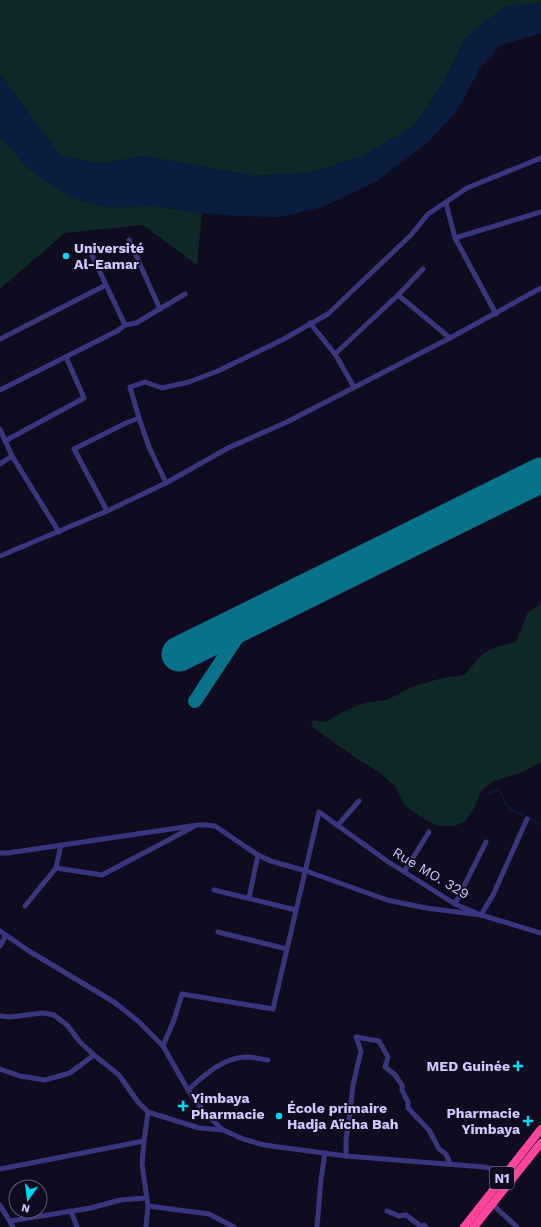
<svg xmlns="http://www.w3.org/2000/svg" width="541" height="1227" font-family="'Work Sans',sans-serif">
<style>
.green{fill:#0f2928}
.water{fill:#0a1d40}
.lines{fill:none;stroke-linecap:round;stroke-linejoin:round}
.stream{stroke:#0a1d40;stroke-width:1.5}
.taxiway{stroke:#08728a;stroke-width:14}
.runway{stroke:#08728a;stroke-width:35}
.minor{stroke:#39357f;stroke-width:5}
.highway{stroke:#ff449b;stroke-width:8}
.poi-dot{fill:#00d8f4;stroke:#0f0c1f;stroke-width:1.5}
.labels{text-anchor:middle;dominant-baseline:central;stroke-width:3.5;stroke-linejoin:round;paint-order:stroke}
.shield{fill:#0f0c1f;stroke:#9690bc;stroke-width:1}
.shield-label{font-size:13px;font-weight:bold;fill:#d0c9ff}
.poi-label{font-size:14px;font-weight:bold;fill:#d0c9ff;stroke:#0f0c1f;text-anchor:start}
.street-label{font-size:14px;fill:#d0c9ff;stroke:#0f0c1f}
</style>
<rect width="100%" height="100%" fill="#0f0c1f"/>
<!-- green -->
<g class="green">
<path d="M0,0h541v3l-37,4 -39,32 -22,44 -29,43 -51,30 -53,17 -57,3 -109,-20 -44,8 -40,-8 -60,-82z"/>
<path d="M0,137l28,31 76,39 49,-1 49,7 -5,52 -54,-40 -78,8 -65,56z"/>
<path d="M541,603v159l-23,12 -25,7 -12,10 -7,17 -9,14 -11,4h-17l-18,-10 -15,-12 -10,-19 -17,-14 -24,-15 -42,-30 2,-6 12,2 22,-12 17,-7 23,-3 27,-14 29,-8 21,-3 20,-22 15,-7 17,-4 11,-28z"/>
</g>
<!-- water -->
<path class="water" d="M541,3v30l-40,12 -21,23 -23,43 -31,33 -49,37 -54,26 -43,10 -44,-1 -34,-3 -49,-7 -49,1 -31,-9 -29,-18 -16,-12 -28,-31v-63l60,82 40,8 44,-8 109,20 57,-3 53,-17 51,-30 29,-43 22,-44 39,-32z"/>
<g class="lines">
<!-- stream -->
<path class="stream" d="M487,794l9,-4 4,1 5,12 6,6 30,15"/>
<!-- taxiway -->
<path class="taxiway" d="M195,701l47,-71 4,-5 11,-10"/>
<!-- runway -->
<path class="runway" d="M179,654l362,-179"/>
<!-- minor -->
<g class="minor">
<path d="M446,203l9,35 86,-26"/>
<path d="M455,238l41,76"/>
<path d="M129,240l31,69"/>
<path d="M89,249l36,76"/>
<path d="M398,295l52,43"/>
<path d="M310,323l25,31 19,33"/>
<path d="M0,339l106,-54"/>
<path d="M335,354l63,-59 25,-26"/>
<path d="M0,390l117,-59 8,-6 11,-2 49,-29"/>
<path d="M0,429l12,27 47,76"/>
<path d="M5,441l79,-43 -18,-41"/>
<path d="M0,464l12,-8"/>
<path d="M166,483l-17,-36 -10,-29 -9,-31 15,-5 17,6 27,-6 29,-11 64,-31 46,-26 83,-79 17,-21 39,-26 74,-30"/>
<path d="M107,511l-33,-62 52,-26 13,-5"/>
<path d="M0,556l107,-45 59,-28 62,-35 59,-26 163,-84 91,-50"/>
<path d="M338,825l21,-24"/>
<path d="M0,853h8l190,-28h8l9,1 43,29 13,6 35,10 81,29 39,8 55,7 12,-20 34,-76"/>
<path d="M56,868l46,7 91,-48"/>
<path d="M404,872l25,-40"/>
<path d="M214,890l82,20"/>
<path d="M249,898l9,-43"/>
<path d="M455,904l31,-62"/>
<path d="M25,906l31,-38 5,-23"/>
<path d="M0,931l29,20 85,51 24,19 25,25 25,44 16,22 19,18 20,9 21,6 82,11 138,11 23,5"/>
<path d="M218,932l69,17"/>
<path d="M0,946l6,-11"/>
<path d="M0,1016l10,1 33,-4 11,2 13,10 13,17 14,13 25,20 19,27 10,10 51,16 24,2"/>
<path d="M163,1046l11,-26 8,-26 91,15 46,-197 68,49 68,43 26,11 60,18"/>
<path d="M0,1069l20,7 25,4 25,-7 24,-18"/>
<path d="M188,1090c17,-15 34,-32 58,-33 7,0 15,2 22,3"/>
<path d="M346,1156v-17l3,-18 4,-36 8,-34 -5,-14 23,4 9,16 -3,10 9,7 8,11v5l6,12v6l21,22 10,19 7,5 4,10"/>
<path d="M0,1169l144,-28"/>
<path d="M0,1205l13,22"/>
<path d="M493,1205l24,22"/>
<path d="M148,1206l61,8 25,13"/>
<path d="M71,1211l6,16"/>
<path d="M387,1211l12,5 7,-1 16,12 2,-2 2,2"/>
<path d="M10,1221l81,-13 29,-8 26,-2"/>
<path d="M146,1227l2,-21 -6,-42 2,-23 4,-29"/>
<path d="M317,1227l4,-48 4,-26"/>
</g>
<!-- highway -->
<g class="highway">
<path d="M464,1227l77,-98"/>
<path d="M474,1227l67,-84"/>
</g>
</g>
<!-- markers -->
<g class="poi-dot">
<circle cx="66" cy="256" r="4"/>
<path d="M516 1060h4v4h4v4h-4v4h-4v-4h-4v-4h4z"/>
<path d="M181 1100h4v4h4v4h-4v4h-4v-4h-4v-4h4z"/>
<circle cx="279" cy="1116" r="4"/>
<path d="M526 1115h4v4h4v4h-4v4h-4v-4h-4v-4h4z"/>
</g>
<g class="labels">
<!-- shield labels -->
<rect class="shield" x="490" y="1167" width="24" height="22" rx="3"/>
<g class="shield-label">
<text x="502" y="1178">N1</text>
</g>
<!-- poi labels -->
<g class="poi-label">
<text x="74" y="248">Université<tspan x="74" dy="16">Al-Eamar</tspan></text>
<text x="510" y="1066" text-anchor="end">MED Guinée</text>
<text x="191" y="1098">Yimbaya<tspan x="191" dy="16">Pharmacie</tspan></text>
<text x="287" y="1108">École primaire<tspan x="287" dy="16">Hadja Aïcha Bah</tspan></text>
<text x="520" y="1113" text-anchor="end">Pharmacie<tspan x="520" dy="16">Yimbaya</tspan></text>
</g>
<!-- street labels -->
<g class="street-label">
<text transform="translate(431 873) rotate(31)">Rue MO. 329</text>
</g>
</g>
<!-- north arrow -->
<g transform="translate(28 1199) rotate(194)"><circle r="19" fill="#0f0c1f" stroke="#5c5879"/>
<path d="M0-3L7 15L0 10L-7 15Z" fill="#00d8f4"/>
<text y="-6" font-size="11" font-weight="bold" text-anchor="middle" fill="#d0c9ff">N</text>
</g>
</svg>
